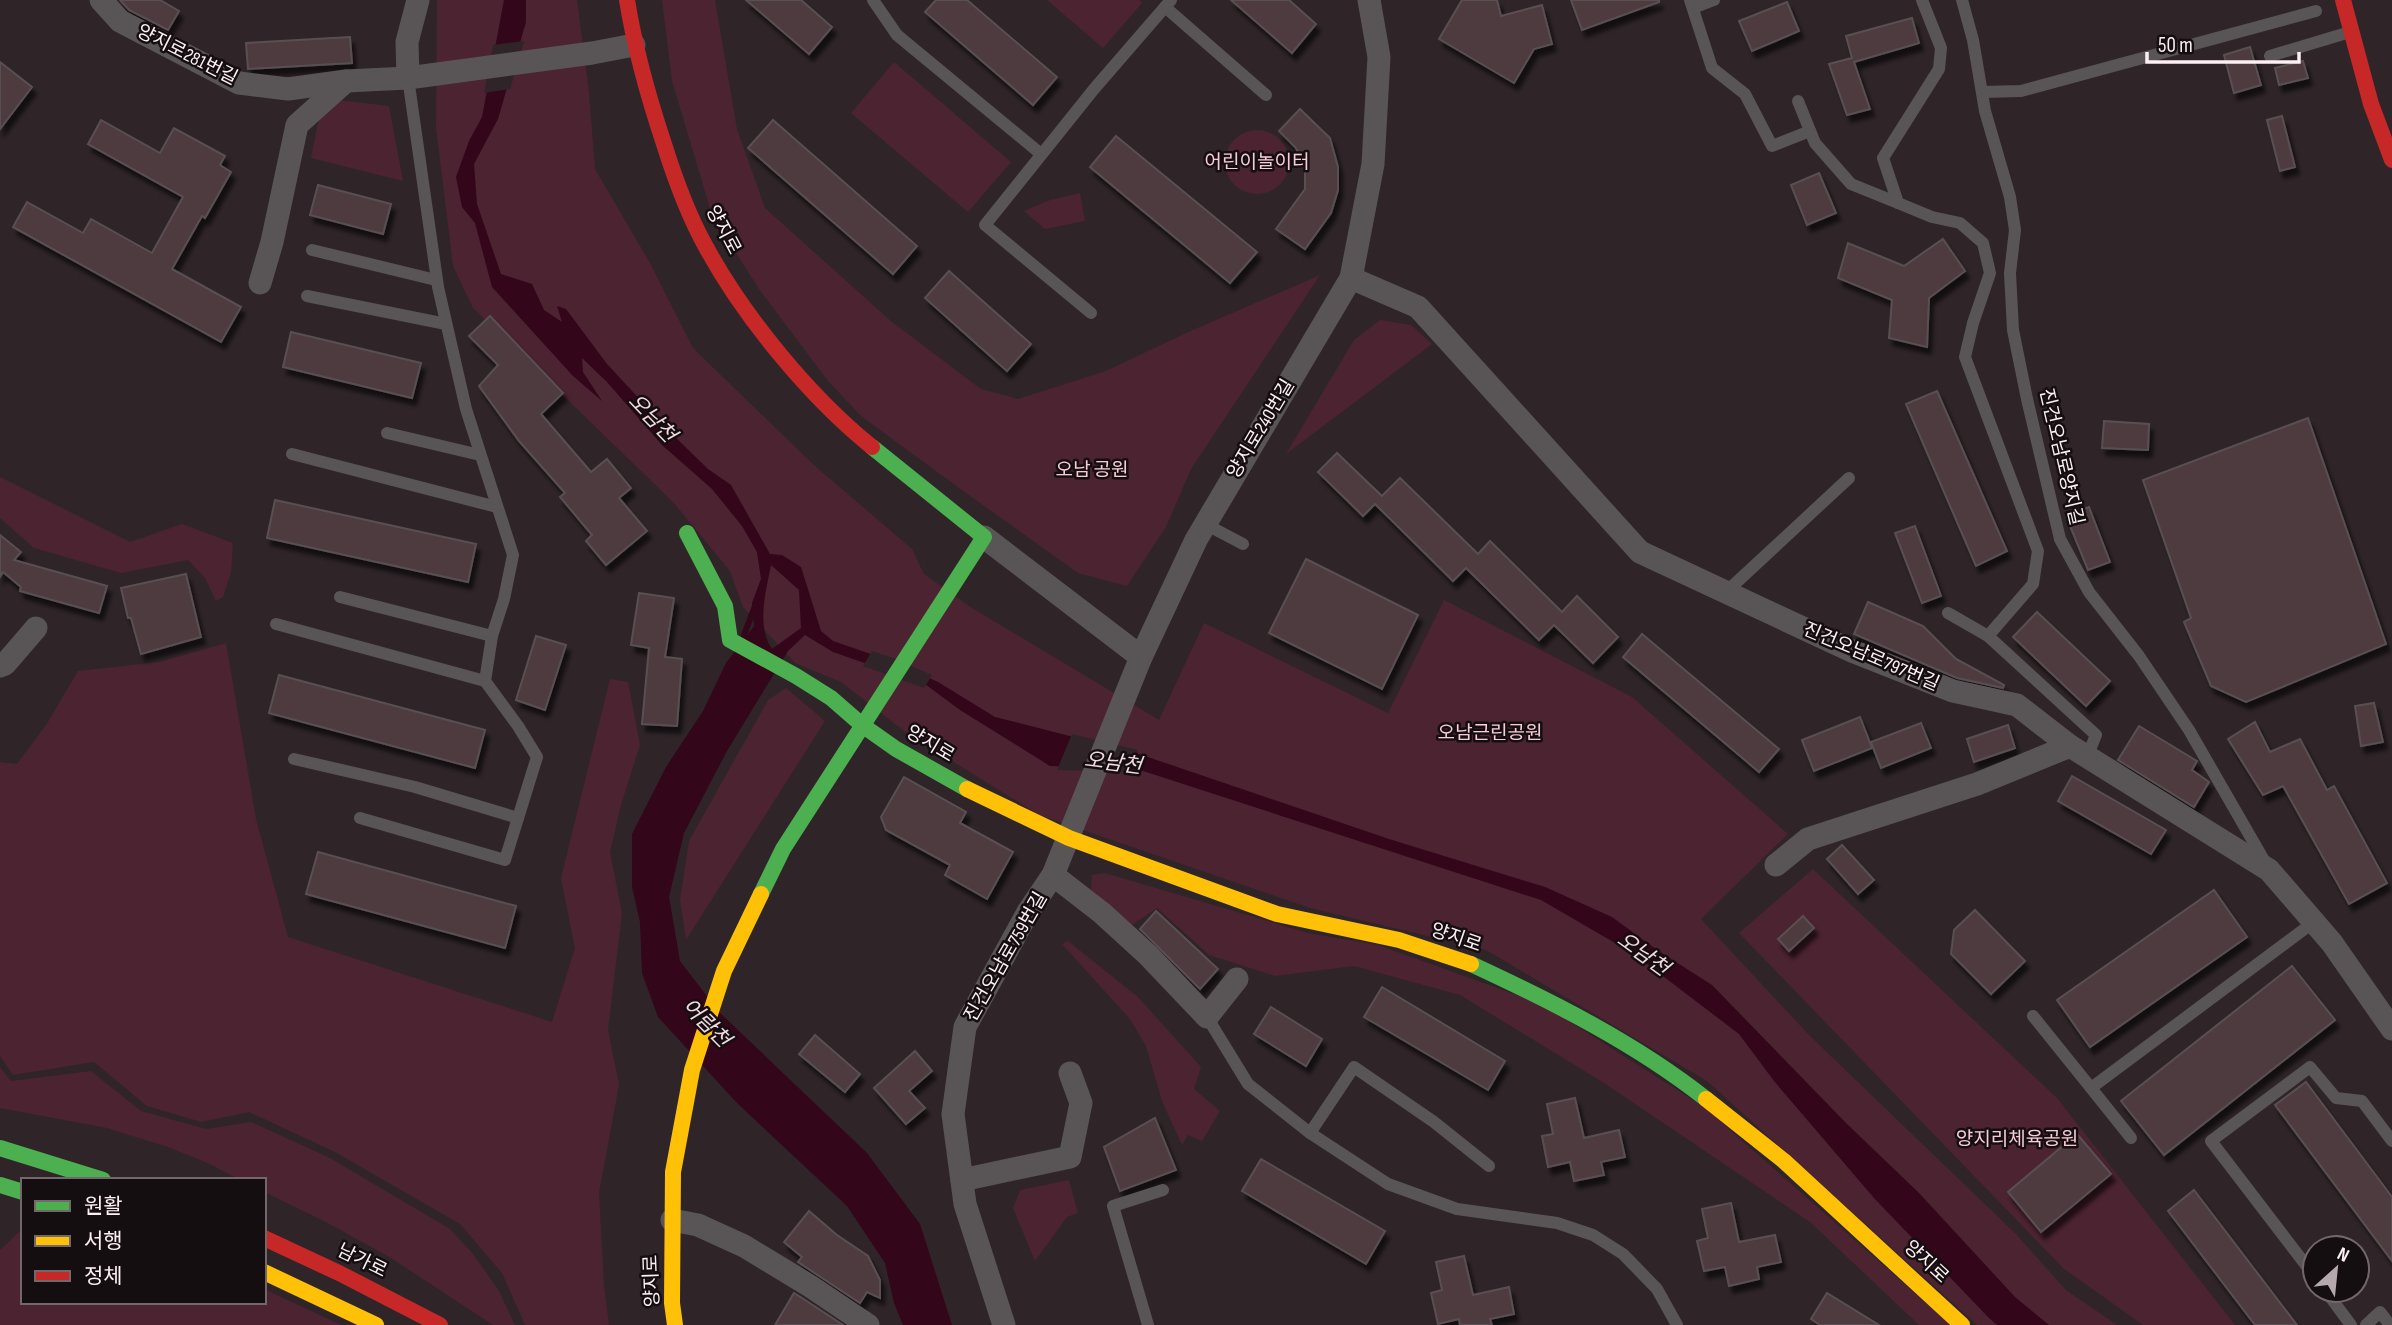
<svg xmlns="http://www.w3.org/2000/svg" width="2392" height="1325" font-family="'Sofia Sans Condensed','Noto Sans KR',sans-serif">
<style>
.green{fill:#4b2331}
.water{fill:#330619;fill-rule:evenodd}
.pier{fill:#2f2528}
.lines{fill:none;stroke-linecap:round;stroke-linejoin:round}
.stream{stroke:#330619;stroke-width:6}
.building{fill:#4d3a41;stroke:#595053;stroke-width:2;filter:url(#shadow)}
.lane{stroke:#595556;stroke-width:12}
.street{stroke:#595556;stroke-width:23}
.fast{stroke:#4caf50;stroke-width:16}
.slow{stroke:#ffc107;stroke-width:16}
.jam{stroke:#c62828;stroke-width:16}
.labels{text-anchor:middle;dominant-baseline:central;stroke-width:5;stroke-linejoin:round;paint-order:stroke}
.street-label{font-size:19px;fill:#fdf0f4;stroke:#150e10}
.park-label{font-size:19px;fill:#f7cbd7;stroke:#150e10}
.water-label{font-size:21px;font-style:italic;fill:#f1dae0;stroke:#150e10}
</style>
<defs>
<filter id="shadow"><feDropShadow dx="4" dy="7" stdDeviation="2" flood-color="#0009"/></filter>
</defs>
<rect width="100%" height="100%" fill="#2f2528"/>
<!-- green -->
<g class="green">
<path d="M437,0h140l12,92 6,77 55,94 43,85 122,118 97,83 12,25 48,34 187,112 45,-97 184,90 56,-113 188,97 156,137 -87,85 108,116 207,199 50,56 51,35h-140l-270,-244 -221,-131 -176,-42 -271,-93 -135,-84 -63,-49 -46,-19 -52,-56 -13,-36 -57,-69 -200,-194 -20,-42 -17,-138z"/>
<path d="M662,0h53l22,129 28,79 127,114 89,67 37,10 88,-28 80,-38 134,-58 -129,194 -25,58 -39,59 -49,-13 -123,-88 -94,-69 -33,-35 -69,-92 -47,-74 -40,-134z"/>
<path d="M1047,0h92l3,3 -39,45z"/>
<path d="M894,62l117,100 -43,50 -117,-99z"/>
<path d="M331,99l58,7 14,75 -92,-23 7,-36z"/>
<circle cx="1257" cy="162" r="32"/>
<path d="M1080,193l5,28 -40,8 -21,-18 26,-11z"/>
<path d="M1380,320l31,5 21,19 -146,110 68,-114z"/>
<path d="M0,477l130,65 52,-18 51,19 -2,29 -8,25 -7,4 -11,-23 -17,-18 -67,13 -87,-25 -34,-30z"/>
<path d="M226,643l30,176 32,118 264,85 23,-74 -14,-70 49,-199 18,3 12,63 -19,60 -11,47 12,61 -14,117 11,55 -20,108 5,93 5,39h-84l-23,-52 -42,-49 -125,-72 -86,-40 -48,10 -54,-16 -53,-44 -81,13 -13,-19v-294l17,2 29,-39 32,-54 81,-9z"/>
<path d="M786,688l39,33 -139,219 -6,-40 9,-59 79,-141z"/>
<path d="M1813,869l244,229 178,227h-92l-79,-56 -325,-336z"/>
<path d="M1105,873l203,60 70,12 164,59 162,103 247,218h-32l-109,-103 -206,-139 -144,-88 -106,-29 -79,10 -66,-21 -52,-47 -25,17 -41,-35 1,-15z"/>
<path d="M1068,941l70,56 63,70 -7,22 26,22 -18,30 -14,-6 -6,10 -20,-44 -16,-55 -16,-27 -68,-75z"/>
<path d="M0,1067l11,14 80,-10 50,40 65,18 45,-7 79,36 120,71 23,25 26,37 16,34h-22l-102,-67 -67,-37 -60,-29v-12h-24l-30,-16 -42,-17 -61,-19 -107,-20z"/>
<path d="M1069,1180l9,33 -11,4 -32,44 -22,-53 7,-18z"/>
<path d="M23,1228v74h241v-13l77,36h-341v-75z"/>
</g>
<!-- water -->
<path class="water" d="M504,0h22v22l-28,97 -24,45 3,40 24,70 31,10 12,26 18,12 -5,-16 9,3 41,55 64,69 37,36 23,16 39,69 12,1 19,12 20,64 12,10 58,20 47,21 57,35 141,36 253,86 156,48 67,30 45,33 55,35 134,138 73,70 96,104 34,28h-52l-8,-7 -115,-120 -100,-117 -35,-47 -105,-80 -93,-54 -404,-131 -87,-3 -90,-56 -35,-26 -92,-32 -28,-17 -17,16 -61,100 -43,82 -15,64 11,64 39,51 148,141 53,71 32,101h-49l-9,-22 -9,-40 -38,-57 -110,-103 -79,-86 -16,-44 -2,-51 -8,-35v-53l34,-67 37,-56 23,-48 28,-37 -2,-23 9,-24 -4,-27 -15,-26 -30,-37 -50,-44 -55,-63 -25,-24 1,14 19,29 -29,-25 -81,-89 -17,-64 -13,-16 -6,-30 13,-36 13,-24zM771,565l28,25 2,38 -29,21c-16,-23 -6,-58 -1,-84z"/>
<!-- pier -->
<g class="pier">
<path d="M524,41l-14,48 -26,4 9,-48z"/>
<path d="M872,651l21,7 39,17 -8,13 -61,-22z"/>
<path d="M1072,734l66,16 -9,22 -72,-2z"/>
</g>
<g class="lines">
<!-- stream -->
<path class="stream" d="M744,635l11,-29"/>
</g>
<!-- building -->
<g class="building">
<path d="M120,0h40l19,11 -11,19 -39,-20z"/>
<path d="M746,0h55l31,27 -23,27z"/>
<path d="M936,0h31l90,77 -24,28 -108,-93z"/>
<path d="M1231,0h58l27,24 -24,29z"/>
<path d="M1462,0h35l4,16 41,-11 10,39 -18,5 -20,34 -75,-44z"/>
<path d="M1571,0h88v2l-77,28z"/>
<path d="M1787,2l12,29 -47,20 -13,-30z"/>
<path d="M1912,18l7,25 -65,19 16,47 -23,6 -18,-51 23,-6 -6,-22z"/>
<path d="M350,37l2,26 -104,6 -2,-26z"/>
<path d="M2250,47l11,38 -27,8 -10,-38z"/>
<path d="M2303,61l5,17 -29,7 -4,-17z"/>
<path d="M0,62l32,25 -32,42z"/>
<path d="M1300,109l30,29 8,29v23l-7,23 -26,36 -29,-20 29,-40v-18l-9,-23 -17,-17z"/>
<path d="M2282,116l13,51 -15,4 -13,-51z"/>
<path d="M101,120l59,33 14,-25 51,28 -5,9 11,7 -26,46 -3,-2 -30,53 69,38 -20,35 -208,-115 14,-25 56,31 8,-14 61,34 31,-56 -95,-53z"/>
<path d="M773,120l144,126 -24,28 -145,-126z"/>
<path d="M1116,136l141,116 -27,31 -140,-116z"/>
<path d="M1819,173l17,40 -29,12 -16,-40z"/>
<path d="M318,185l73,19 -8,30 -73,-19z"/>
<path d="M1943,239l22,32 -36,27 -2,49 -38,-9 3,-38 -54,-22 10,-35 56,23z"/>
<path d="M949,271l82,73 -24,27 -82,-73z"/>
<path d="M490,316l73,77 -22,21 50,58 16,-13 24,29 -12,10 28,33 -41,34 -20,-24 6,-6 -32,-38 5,-4 -46,-52 -40,-55 19,-21 -29,-29z"/>
<path d="M291,332l130,31 -9,35 -129,-31z"/>
<path d="M1937,391l70,160 -31,15 -70,-162z"/>
<path d="M2308,418l78,226 -140,58 -35,-16 -27,-64 7,-4 -48,-138z"/>
<path d="M2104,421l45,3 -1,26 -46,-2z"/>
<path d="M1337,453l45,43 18,-18 78,76 12,-13 72,71 15,-16 41,41 -25,26 -39,-38 -15,15 -73,-72 -13,13 -78,-77 -12,12 -45,-44z"/>
<path d="M275,500l201,44 -8,38 -201,-44z"/>
<path d="M2089,507l21,55 -22,8 -22,-54z"/>
<path d="M1915,526l26,70 -19,7 -27,-70z"/>
<path d="M0,535l21,17 -7,8 93,26 -8,27 -79,-22 1,-4 -18,-15 -3,5z"/>
<path d="M1306,559l112,56 -36,74 -113,-56z"/>
<path d="M186,574l15,63 -60,17 -10,-36h-3l-7,-30z"/>
<path d="M639,593l35,5 -9,59 17,2 -5,67 -35,-2 7,-76 -18,-3z"/>
<path d="M1868,602l55,24 33,33 48,26 -1,3 -46,-10 -103,-44z"/>
<path d="M2037,612l73,69 -24,25 -73,-69z"/>
<path d="M1642,634l137,115 -20,23 -136,-115z"/>
<path d="M536,636l30,9 -21,65 -29,-10z"/>
<path d="M279,675l206,55 -10,38 -206,-55z"/>
<path d="M2374,703l9,39 -22,4 -6,-40z"/>
<path d="M1860,717l12,31 -58,23 -12,-31z"/>
<path d="M2255,722l15,30 30,-13 27,51 7,-4 53,97 -38,21 -66,-118 -20,9 -35,-56z"/>
<path d="M1921,723l10,25 -50,20 -10,-26z"/>
<path d="M2008,725l7,23 -41,14 -7,-23z"/>
<path d="M2139,726l58,35 -5,9 17,12 -15,25 -76,-47z"/>
<path d="M2072,776l94,54 -15,24 -93,-53z"/>
<path d="M904,777l62,35 -6,11 53,29 -26,47 -42,-24 5,-10 -64,-35 -5,-13z"/>
<path d="M1842,845l32,35 -16,14 -31,-35z"/>
<path d="M318,852l198,54 -11,42 -199,-54z"/>
<path d="M2214,890l33,47 -157,110 -33,-47z"/>
<path d="M1975,910l50,51 -34,33 -40,-40 3,-24z"/>
<path d="M1156,911l62,58 -18,20 -60,-60z"/>
<path d="M1803,916l11,12 -25,23 -11,-12z"/>
<path d="M2292,966l43,54 -171,135 -43,-54z"/>
<path d="M1382,987l123,74 -17,29 -124,-73z"/>
<path d="M1271,1007l51,32 -16,27 -52,-32z"/>
<path d="M815,1035l45,39 -15,18 -46,-38z"/>
<path d="M915,1051l17,20 -23,20 16,17 -19,16 -32,-36z"/>
<path d="M2306,1082l86,115v64l-117,-156z"/>
<path d="M1575,1098l9,40 35,-8 6,27 -24,5 3,13 -30,6 -4,-19 -22,5 -6,-31 11,-2 -6,-30z"/>
<path d="M1155,1118l21,52 -56,21 -16,-44z"/>
<path d="M2077,1134l34,40 -70,58 -33,-40z"/>
<path d="M1261,1159l124,72 -19,33 -124,-73z"/>
<path d="M2194,1190l103,135h-42l-87,-114z"/>
<path d="M1731,1203l8,39 36,-7 6,27 -24,5 2,12 -30,7 -4,-19 -21,4 -7,-30 11,-3 -6,-29z"/>
<path d="M809,1211l28,24 31,21 12,24v18l-13,-6 -7,11 -62,-41 4,-5 -18,-15z"/>
<path d="M1464,1256l9,39 36,-8 5,27 -24,5 2,6h-32l-1,-6 -21,5 -7,-31 11,-3 -6,-28z"/>
<path d="M794,1293l8,5 41,27h-68z"/>
<path d="M1827,1293l52,32h-59l-9,-6z"/>
</g>
<g class="lines">
<!-- lane -->
<g class="lane">
<path d="M873,0l24,35 144,119"/>
<path d="M1690,0l22,68 33,26 27,52 38,-15"/>
<path d="M1922,0l19,48 -2,21 -56,89 15,45 34,14 28,6 23,20 7,30 -17,50 -8,34 73,194 -5,33 -45,52"/>
<path d="M1962,0l11,40 12,71 25,86 5,33 -5,43 3,57 14,69 33,140 29,53 50,64 50,74 76,132"/>
<path d="M1165,7l101,88"/>
<path d="M1693,8l21,-8"/>
<path d="M2270,56l80,-24"/>
<path d="M1982,92l39,-1 295,-80"/>
<path d="M1798,101l17,42 36,41 47,19"/>
<path d="M312,250l124,30"/>
<path d="M307,296l139,28"/>
<path d="M1091,313l-106,-88 109,-136 77,-89"/>
<path d="M387,433l93,22"/>
<path d="M292,454l205,53"/>
<path d="M1205,524l38,20"/>
<path d="M1725,593l124,-115"/>
<path d="M340,597l152,39"/>
<path d="M1948,613l40,23 108,99 -9,22"/>
<path d="M276,624l209,57"/>
<path d="M294,759l121,28 103,31"/>
<path d="M360,818l145,42 32,-103 -19,-31 -33,-45 7,-45 12,-37 9,-44 -47,-146 -28,-122 -30,-209"/>
<path d="M2033,1016l58,72 223,-166"/>
<path d="M1207,1017l41,67 62,49 78,51 69,25 100,14 36,12 30,19 34,35 20,36"/>
<path d="M2091,1088l40,50"/>
<path d="M1310,1133l44,-66 80,55 55,44"/>
<path d="M2315,1277l-104,-136 99,-74 26,31 26,3 30,40"/>
<path d="M2325,1290l26,35"/>
<path d="M1148,1325l-35,-119 50,-16"/>
<path d="M2366,1325l14,-13 10,13"/>
</g>
<!-- street -->
<g class="street">
<path d="M101,0l19,21 119,62 49,6 58,-8 62,-3 184,-25 42,-8"/>
<path d="M408,78l-1,-36 11,-42"/>
<path d="M1351,278l67,29 222,245 212,99 101,40 64,14 53,41 199,124 63,73 60,86"/>
<path d="M260,283l12,-41 25,-117 49,-44"/>
<path d="M984,537l157,120 55,-117 155,-262 22,-114 6,-107 -10,-57"/>
<path d="M0,666l5,-2 31,-36"/>
<path d="M1776,865l32,-26 169,-55 93,-38"/>
<path d="M1053,875l49,38 46,42 59,62 30,-38"/>
<path d="M962,1180l108,-23 11,-54 -11,-30"/>
<path d="M672,1220l26,5 46,21 66,40 58,39"/>
<path d="M1004,1325l-39,-121 -12,-90 12,-87 63,-115 25,-37 88,-218"/>
</g>
<!-- fast -->
<g class="fast">
<path d="M687,533l38,73 5,34 66,36 35,22 31,27 34,24 71,40"/>
<path d="M761,894l22,-45 201,-312 -112,-90"/>
<path d="M1471,964c82,38 164,79 235,135"/>
<path d="M0,1148l103,32"/>
<path d="M0,1185l23,7"/>
</g>
<!-- slow -->
<g class="slow">
<path d="M967,789l102,49 208,76 122,26 72,24"/>
<path d="M1706,1099l78,62 178,164"/>
<path d="M264,1272l112,53"/>
<path d="M675,1325l-3,-22 1,-131 19,-102 32,-99 37,-77"/>
</g>
<!-- jam -->
<g class="jam">
<path d="M627,0c8,50 21,96 37,144 11,35 24,71 42,103 38,70 104,150 166,200"/>
<path d="M2343,0l28,104 21,56"/>
<path d="M264,1238l75,35 101,52"/>
</g>
</g>
<g class="labels">
<!-- street labels -->
<g class="street-label">
<text transform="translate(187 55) rotate(27)">양지로281번길</text>
<text transform="translate(723 230) rotate(62)">양지로</text>
<text transform="translate(1261 429) rotate(-59)">양지로240번길</text>
<text transform="translate(2061 457) rotate(77)">진건오남로양지길</text>
<text transform="translate(1871 657) rotate(23)">진건오남로797번길</text>
<text transform="translate(930 744) rotate(31)">양지로</text>
<text transform="translate(1456 938) rotate(19)">양지로</text>
<text transform="translate(1006 957) rotate(-60)">진건오남로759번길</text>
<text transform="translate(362 1261) rotate(26)">남가로</text>
<text transform="translate(1926 1262) rotate(43)">양지로</text>
<text transform="translate(652 1281) rotate(-92)">양지로</text>
</g>
<!-- park labels -->
<g class="park-label">
<text x="1257" y="162">어린이놀이터</text>
<text x="1092" y="470">오남 공원</text>
<text x="1490" y="733">오남근린공원</text>
<text x="2017" y="1139">양지리체육공원</text>
</g>
<!-- water labels -->
<g class="water-label">
<text transform="translate(652 418) rotate(46)">오남천</text>
<text transform="translate(1113 763) rotate(7)">오남천</text>
<text transform="translate(1643 954) rotate(36)">오남천</text>
<text transform="translate(706 1023) rotate(45)">어람천</text>
</g>
</g>
<!-- legend -->
<rect x="21" y="1178" width="245" height="126" fill="#150e10" stroke="#72686b" stroke-width="2"/>
<rect x="35" y="1201" width="35" height="10" fill="#4caf50" stroke="#72686b" stroke-width="2"/>
<text x="84" y="1213" font-size="21" fill="#fdf0f4">원활</text>
<rect x="35" y="1236" width="35" height="10" fill="#ffc107" stroke="#72686b" stroke-width="2"/>
<text x="84" y="1248" font-size="21" fill="#fdf0f4">서행</text>
<rect x="35" y="1271" width="35" height="10" fill="#c62828" stroke="#72686b" stroke-width="2"/>
<text x="84" y="1283" font-size="21" fill="#fdf0f4">정체</text>
<!-- north arrow -->
<g transform="translate(2336 1269) rotate(27)"><circle r="33" fill="#150e10" stroke="#72686b" stroke-width="2"/>
<path d="M0-5L12 26L0 18L-12 26Z" fill="#b5a9ad"/>
<text y="-10" font-size="19" font-weight="bold" text-anchor="middle" fill="#fdf0f4">N</text>
</g>
<!-- scale -->
<path d="M2147 52v10h152v-10" fill="none" stroke="#fdf0f4" stroke-width="3.5"/>
<text x="2158" y="52" font-size="21" fill="#fdf0f4" stroke="#150e10" stroke-width="5" paint-order="stroke">50 m</text>
</svg>
